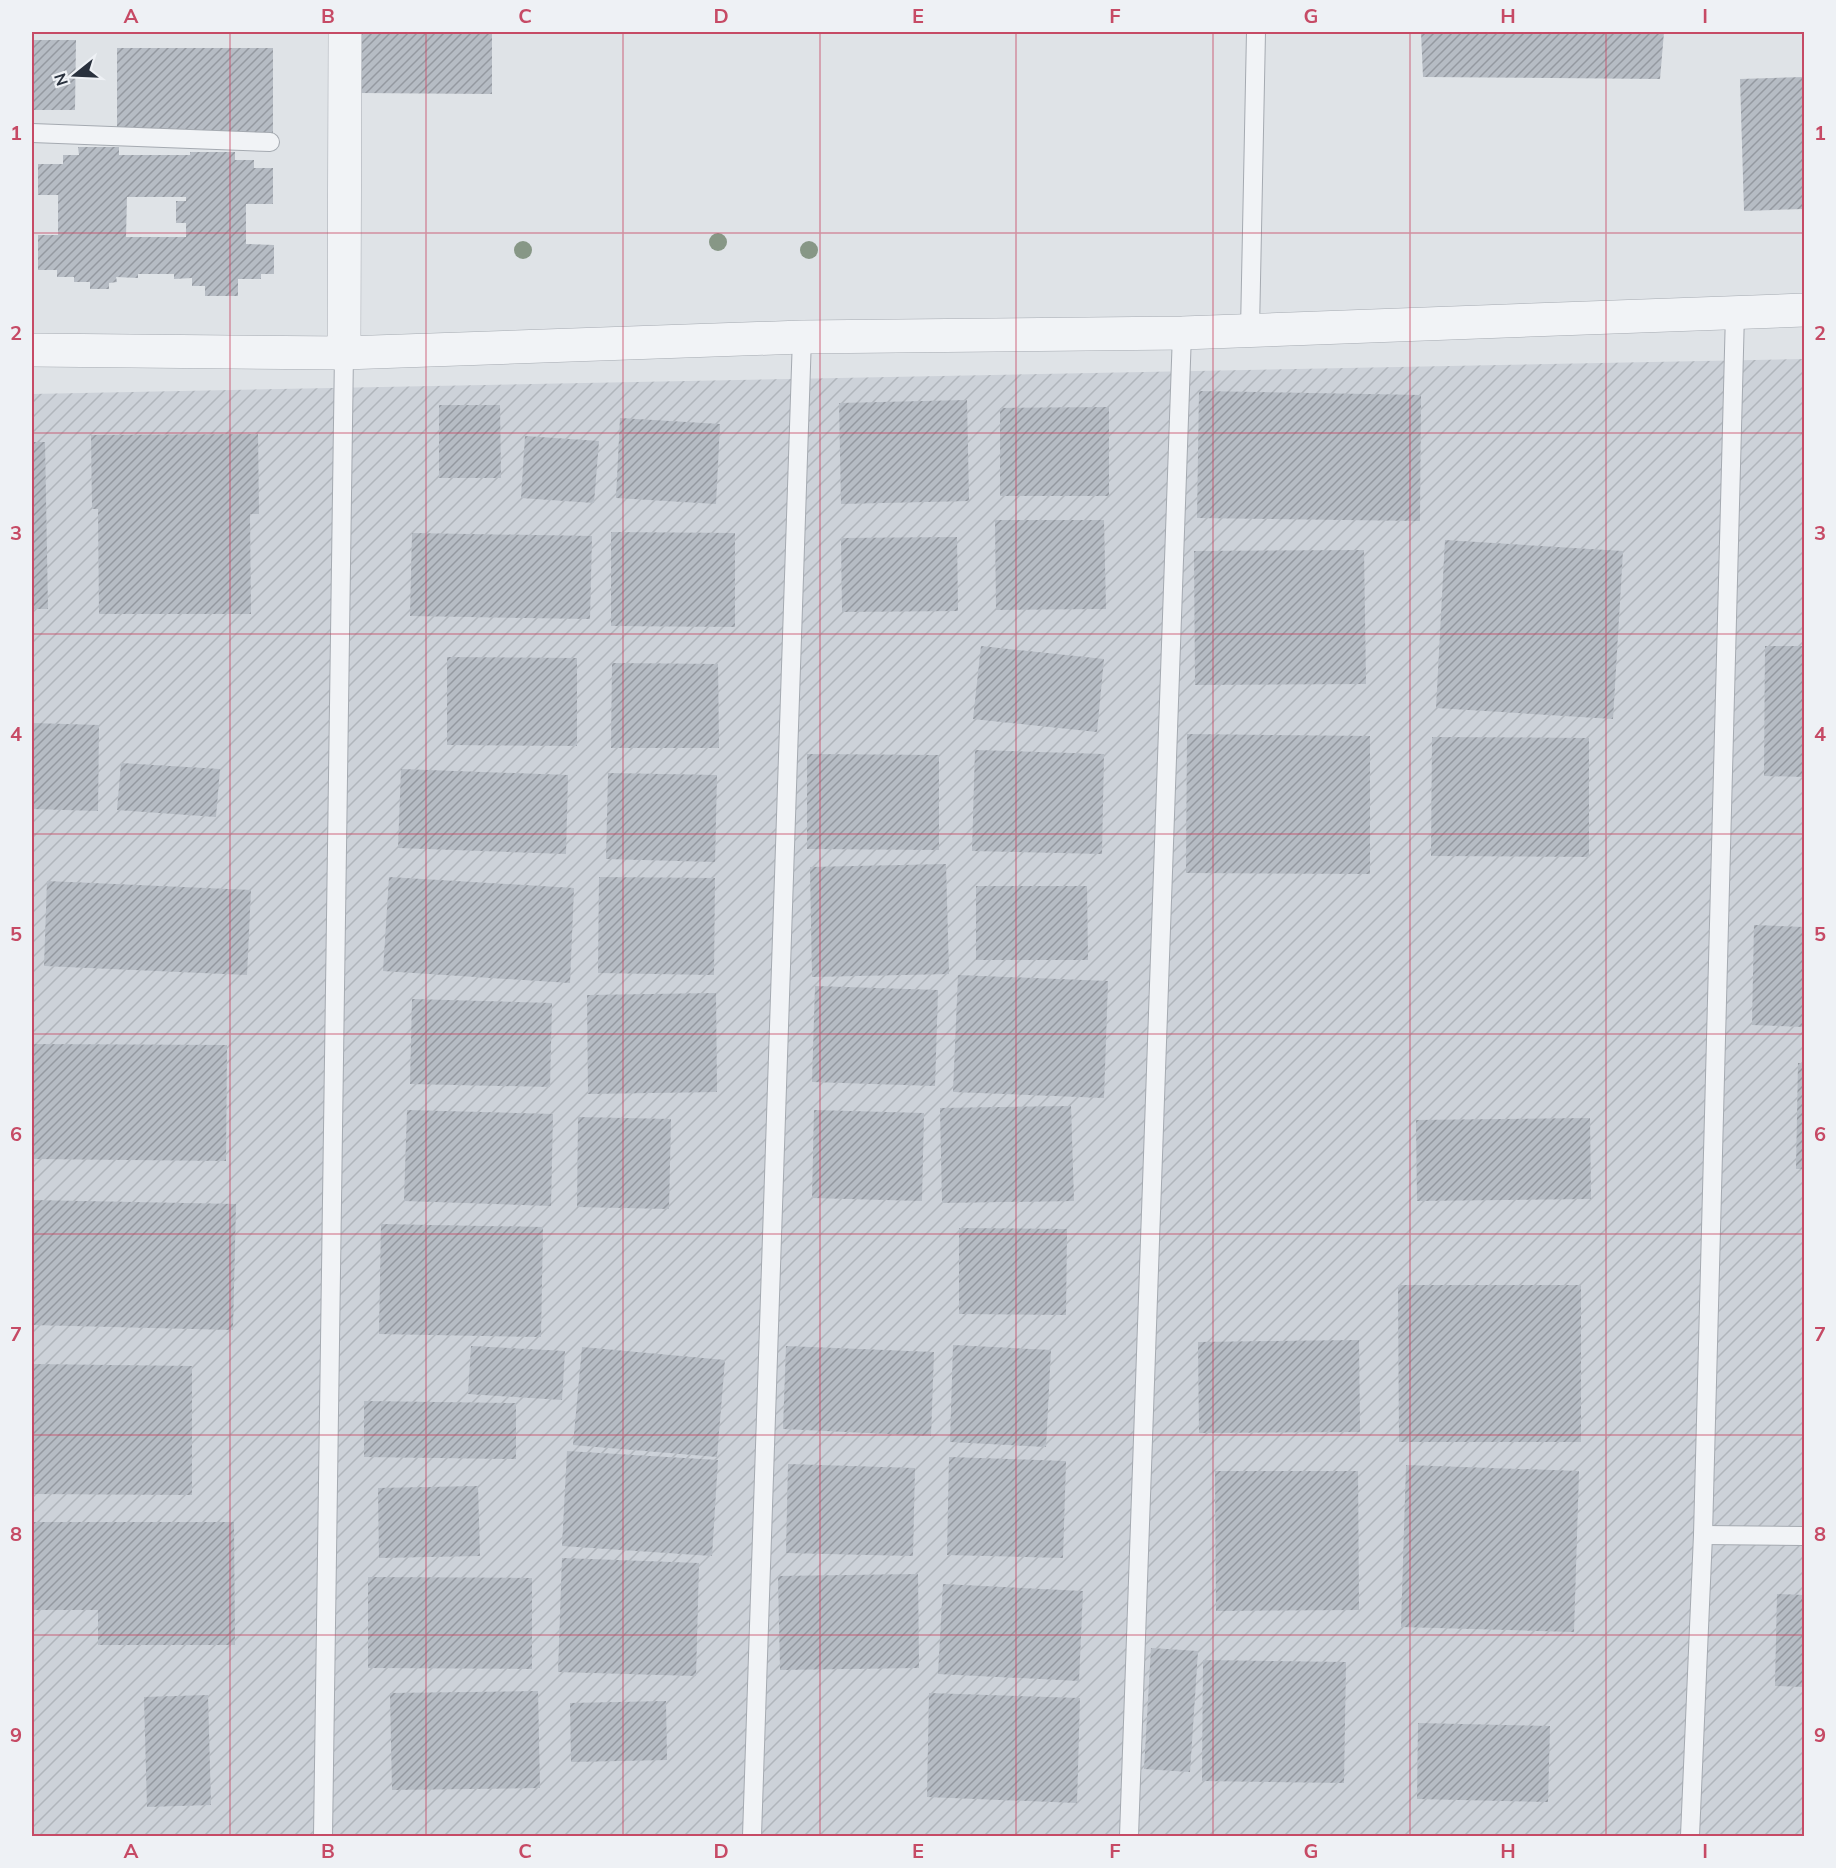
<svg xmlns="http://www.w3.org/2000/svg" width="1836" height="1868" font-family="Mulish,sans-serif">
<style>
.industrial{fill:url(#industrial-furrows)}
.building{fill:url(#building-hatch);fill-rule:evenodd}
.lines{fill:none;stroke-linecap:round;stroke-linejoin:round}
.service-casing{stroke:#a5aab1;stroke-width:20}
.minor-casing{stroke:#a5aab1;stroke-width:34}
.tertiary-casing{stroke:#a5aab1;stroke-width:34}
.service{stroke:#f1f3f6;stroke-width:18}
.minor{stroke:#f1f3f6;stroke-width:33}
.tertiary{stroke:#f1f3f6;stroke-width:33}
.tree{fill:#879786}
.grid{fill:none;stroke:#c64a65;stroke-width:1.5;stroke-opacity:0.55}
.neatline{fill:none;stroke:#c64a65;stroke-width:2}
.grid-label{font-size:20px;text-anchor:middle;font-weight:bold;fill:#c64a65}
</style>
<defs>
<pattern id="industrial-furrows" width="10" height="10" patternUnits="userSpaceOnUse" patternTransform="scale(1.5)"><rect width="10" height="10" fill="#cdd2d9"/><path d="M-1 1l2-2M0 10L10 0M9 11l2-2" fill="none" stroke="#b0b5bb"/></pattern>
<pattern id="building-hatch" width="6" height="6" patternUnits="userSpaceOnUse" patternTransform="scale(1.5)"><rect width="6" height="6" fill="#b6bcc4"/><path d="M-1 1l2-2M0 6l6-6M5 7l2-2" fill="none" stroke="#9499a0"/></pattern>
</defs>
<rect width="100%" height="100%" fill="#dfe3e7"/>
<!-- industrial -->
<path class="industrial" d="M1804,359v1477h-1772v-1442z"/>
<!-- building -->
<g class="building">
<path d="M359,32h133v62l-133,-1z"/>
<path d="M1421,32h243l-4,47 -237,-2z"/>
<path d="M32,40h44l-1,70h-43z"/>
<path d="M117,48h156v86l-156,-1z"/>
<path d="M1804,77v132l-60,2 -4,-132z"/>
<path d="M78,147h41v8h71v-3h45v8h19v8h19v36h-27v40l28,1v29h-13v5h-23v17h-33v-10h-13v-8l-18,1v-5h-36v4l-22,-1 1,5 -8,1v6h-19v-7h-16v-5h-17v-7h-19v-35h20v-40h-20v-31h25v-9h16zM127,197h59v4h-10v22h10v14h-60z"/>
<path d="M1199,391l222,4 -1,126 -223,-3z"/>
<path d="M967,400l2,101 -128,3 -2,-101z"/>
<path d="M439,405h61l1,73h-62z"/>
<path d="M1109,407v89h-109v-88z"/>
<path d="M620,418l100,6 -4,80 -100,-6z"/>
<path d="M258,434l1,80h-9l1,100h-152l-1,-105h-6l-1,-74z"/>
<path d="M525,436l74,5 -5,62 -73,-5z"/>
<path d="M32,442h13l3,167h-16z"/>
<path d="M995,520h109l2,89 -110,1z"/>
<path d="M611,532l124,1v94l-124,-1z"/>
<path d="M412,533l180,3 -2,83 -180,-3z"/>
<path d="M957,537l1,74 -116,1 -1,-74z"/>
<path d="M1445,540l178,11 -10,168 -177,-11z"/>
<path d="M1364,550l2,134 -171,1 -1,-134z"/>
<path d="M981,646l123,13 -7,73 -124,-13z"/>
<path d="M1765,646h39v131l-40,-1z"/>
<path d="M447,657l130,1v88l-130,-1z"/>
<path d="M612,663l106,1 1,84h-108z"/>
<path d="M32,723l67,2 -1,86 -66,-2z"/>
<path d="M1187,734l183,2v138l-184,-1z"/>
<path d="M1432,737l157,1v119l-158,-1z"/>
<path d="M975,750l129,4 -2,100 -130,-3z"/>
<path d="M807,754l132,1v95l-132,-1z"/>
<path d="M121,763l99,6 -4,48 -99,-7z"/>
<path d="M401,769l167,6 -2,79 -168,-6z"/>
<path d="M608,773l109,2 -2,87 -109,-3z"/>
<path d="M946,864l3,110 -137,3 -2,-110z"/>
<path d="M389,877l185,11 -4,95 -187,-12z"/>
<path d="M599,877l116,1 -1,97 -116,-2z"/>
<path d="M47,881l204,9 -4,85 -203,-9z"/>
<path d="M976,886h111l1,74h-112z"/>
<path d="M1754,925l50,2v100l-52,-2z"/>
<path d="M958,975l150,6 -4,117 -151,-6z"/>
<path d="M815,986l123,4 -3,96 -123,-4z"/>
<path d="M716,993l1,99 -129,2 -1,-99z"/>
<path d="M412,999l140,4 -2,84 -140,-3z"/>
<path d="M32,1044l195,1 -1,116 -194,-2z"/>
<path d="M1798,1063h6v106h-8z"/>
<path d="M1071,1106l3,95 -132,2 -2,-95z"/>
<path d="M407,1110l146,4 -2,92 -147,-5z"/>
<path d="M814,1110l110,3 -2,88 -110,-3z"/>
<path d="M578,1117l93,2 -2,90 -92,-2z"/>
<path d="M1590,1118l1,81 -174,2 -1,-81z"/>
<path d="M32,1200l204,4 -3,126 -201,-5z"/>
<path d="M381,1224l162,3 -2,110 -162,-3z"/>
<path d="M959,1228l108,1 -1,86 -107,-1z"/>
<path d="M1398,1285h183v157h-182z"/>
<path d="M1359,1340l1,92 -161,1 -1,-91z"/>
<path d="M953,1345l98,5 -5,97 -96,-5z"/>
<path d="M471,1346l94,5 -3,49 -94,-6z"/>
<path d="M786,1346l148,6 -3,84 -148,-7z"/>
<path d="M582,1347l143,13 -8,97 -144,-12z"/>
<path d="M32,1364l160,2v129l-160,-1z"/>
<path d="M364,1401l152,2v56l-152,-2z"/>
<path d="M567,1451l151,9 -6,96 -150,-10z"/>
<path d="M949,1457l117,4 -3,97 -116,-3z"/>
<path d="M788,1464l127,4 -2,88 -127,-3z"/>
<path d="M1406,1465l173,6 -5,161 -173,-5z"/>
<path d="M1215,1471h143l1,139 -143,1z"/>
<path d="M478,1486l2,70 -101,2 -1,-70z"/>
<path d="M32,1522h202l1,123h-137v-35h-66z"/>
<path d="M562,1558l137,5 -3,113 -138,-4z"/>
<path d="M918,1574l1,94 -139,2 -2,-94z"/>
<path d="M368,1577l164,1v91l-164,-1z"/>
<path d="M943,1584l140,7 -4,90 -141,-7z"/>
<path d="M1777,1594l27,1v92l-29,-1z"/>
<path d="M1151,1648l47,3 -8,121 -46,-3z"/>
<path d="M1203,1660l143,2 -2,121 -142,-2z"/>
<path d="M538,1691l2,97 -148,2 -2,-97z"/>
<path d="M929,1693l151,5 -3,105 -150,-6z"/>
<path d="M208,1695l3,110 -64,2 -3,-110z"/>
<path d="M666,1701l1,59 -96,2 -1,-59z"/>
<path d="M1418,1723l132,3 -2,76 -131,-3z"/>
</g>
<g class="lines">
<defs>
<g id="service">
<path d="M32,133l238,9"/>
<path d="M1250,330l6,-298"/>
<path d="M1703,1535l101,1"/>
<path d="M323,1836l21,-1483"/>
<path d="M752,1836l50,-1499"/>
<path d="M1129,1836l53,-1503"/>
<path d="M1690,1836l13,-301 32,-1222"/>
</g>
<path id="minor" d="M344,353l1,-321"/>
<path id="tertiary" d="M32,350l312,3 458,-16 380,-4 622,-23"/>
</defs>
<!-- service casing -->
<use href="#service" class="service-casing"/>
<!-- minor casing -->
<use href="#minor" class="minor-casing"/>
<!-- tertiary casing -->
<use href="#tertiary" class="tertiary-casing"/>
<!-- service -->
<use href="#service" class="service"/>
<!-- minor -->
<use href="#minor" class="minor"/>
<!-- tertiary -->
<use href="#tertiary" class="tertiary"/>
</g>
<!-- trees -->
<g class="tree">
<circle cx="718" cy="242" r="9"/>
<circle cx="523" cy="250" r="9"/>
<circle cx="809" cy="250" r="9"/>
</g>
<!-- grid -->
<path class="grid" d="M230,32v1804M426,32v1804M623,32v1804M820,32v1804M1016,32v1804M1213,32v1804M1410,32v1804M1606,32v1804M32,233h1772M32,433h1772M32,634h1772M32,834h1772M32,1034h1772M32,1234h1772M32,1435h1772M32,1635h1772"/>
<!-- border -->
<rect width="1836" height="1868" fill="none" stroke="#eef1f5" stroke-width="66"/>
<!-- north arrow -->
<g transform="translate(75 75) rotate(252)" stroke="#eef1f5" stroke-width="4.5" paint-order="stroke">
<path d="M0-4.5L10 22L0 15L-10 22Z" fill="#29313d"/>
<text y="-9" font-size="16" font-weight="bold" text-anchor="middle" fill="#29313d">N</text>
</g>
<rect x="33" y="33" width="1770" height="1802" class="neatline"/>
<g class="grid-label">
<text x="131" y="23">A</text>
<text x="328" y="23">B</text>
<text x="525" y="23">C</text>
<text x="721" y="23">D</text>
<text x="918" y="23">E</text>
<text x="1115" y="23">F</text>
<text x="1311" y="23">G</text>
<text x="1508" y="23">H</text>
<text x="1705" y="23">I</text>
<text x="16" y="140">1</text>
<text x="1820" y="140">1</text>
<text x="16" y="340">2</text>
<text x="1820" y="340">2</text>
<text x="16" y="540">3</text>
<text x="1820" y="540">3</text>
<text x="16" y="741">4</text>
<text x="1820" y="741">4</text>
<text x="16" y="941">5</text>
<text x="1820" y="941">5</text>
<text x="16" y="1141">6</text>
<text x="1820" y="1141">6</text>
<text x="16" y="1341">7</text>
<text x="1820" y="1341">7</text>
<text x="16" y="1541">8</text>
<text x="1820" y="1541">8</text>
<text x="16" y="1742">9</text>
<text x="1820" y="1742">9</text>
<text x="131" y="1858">A</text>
<text x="328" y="1858">B</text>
<text x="525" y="1858">C</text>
<text x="721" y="1858">D</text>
<text x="918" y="1858">E</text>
<text x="1115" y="1858">F</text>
<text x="1311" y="1858">G</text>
<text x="1508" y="1858">H</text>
<text x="1705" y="1858">I</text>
</g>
</svg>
